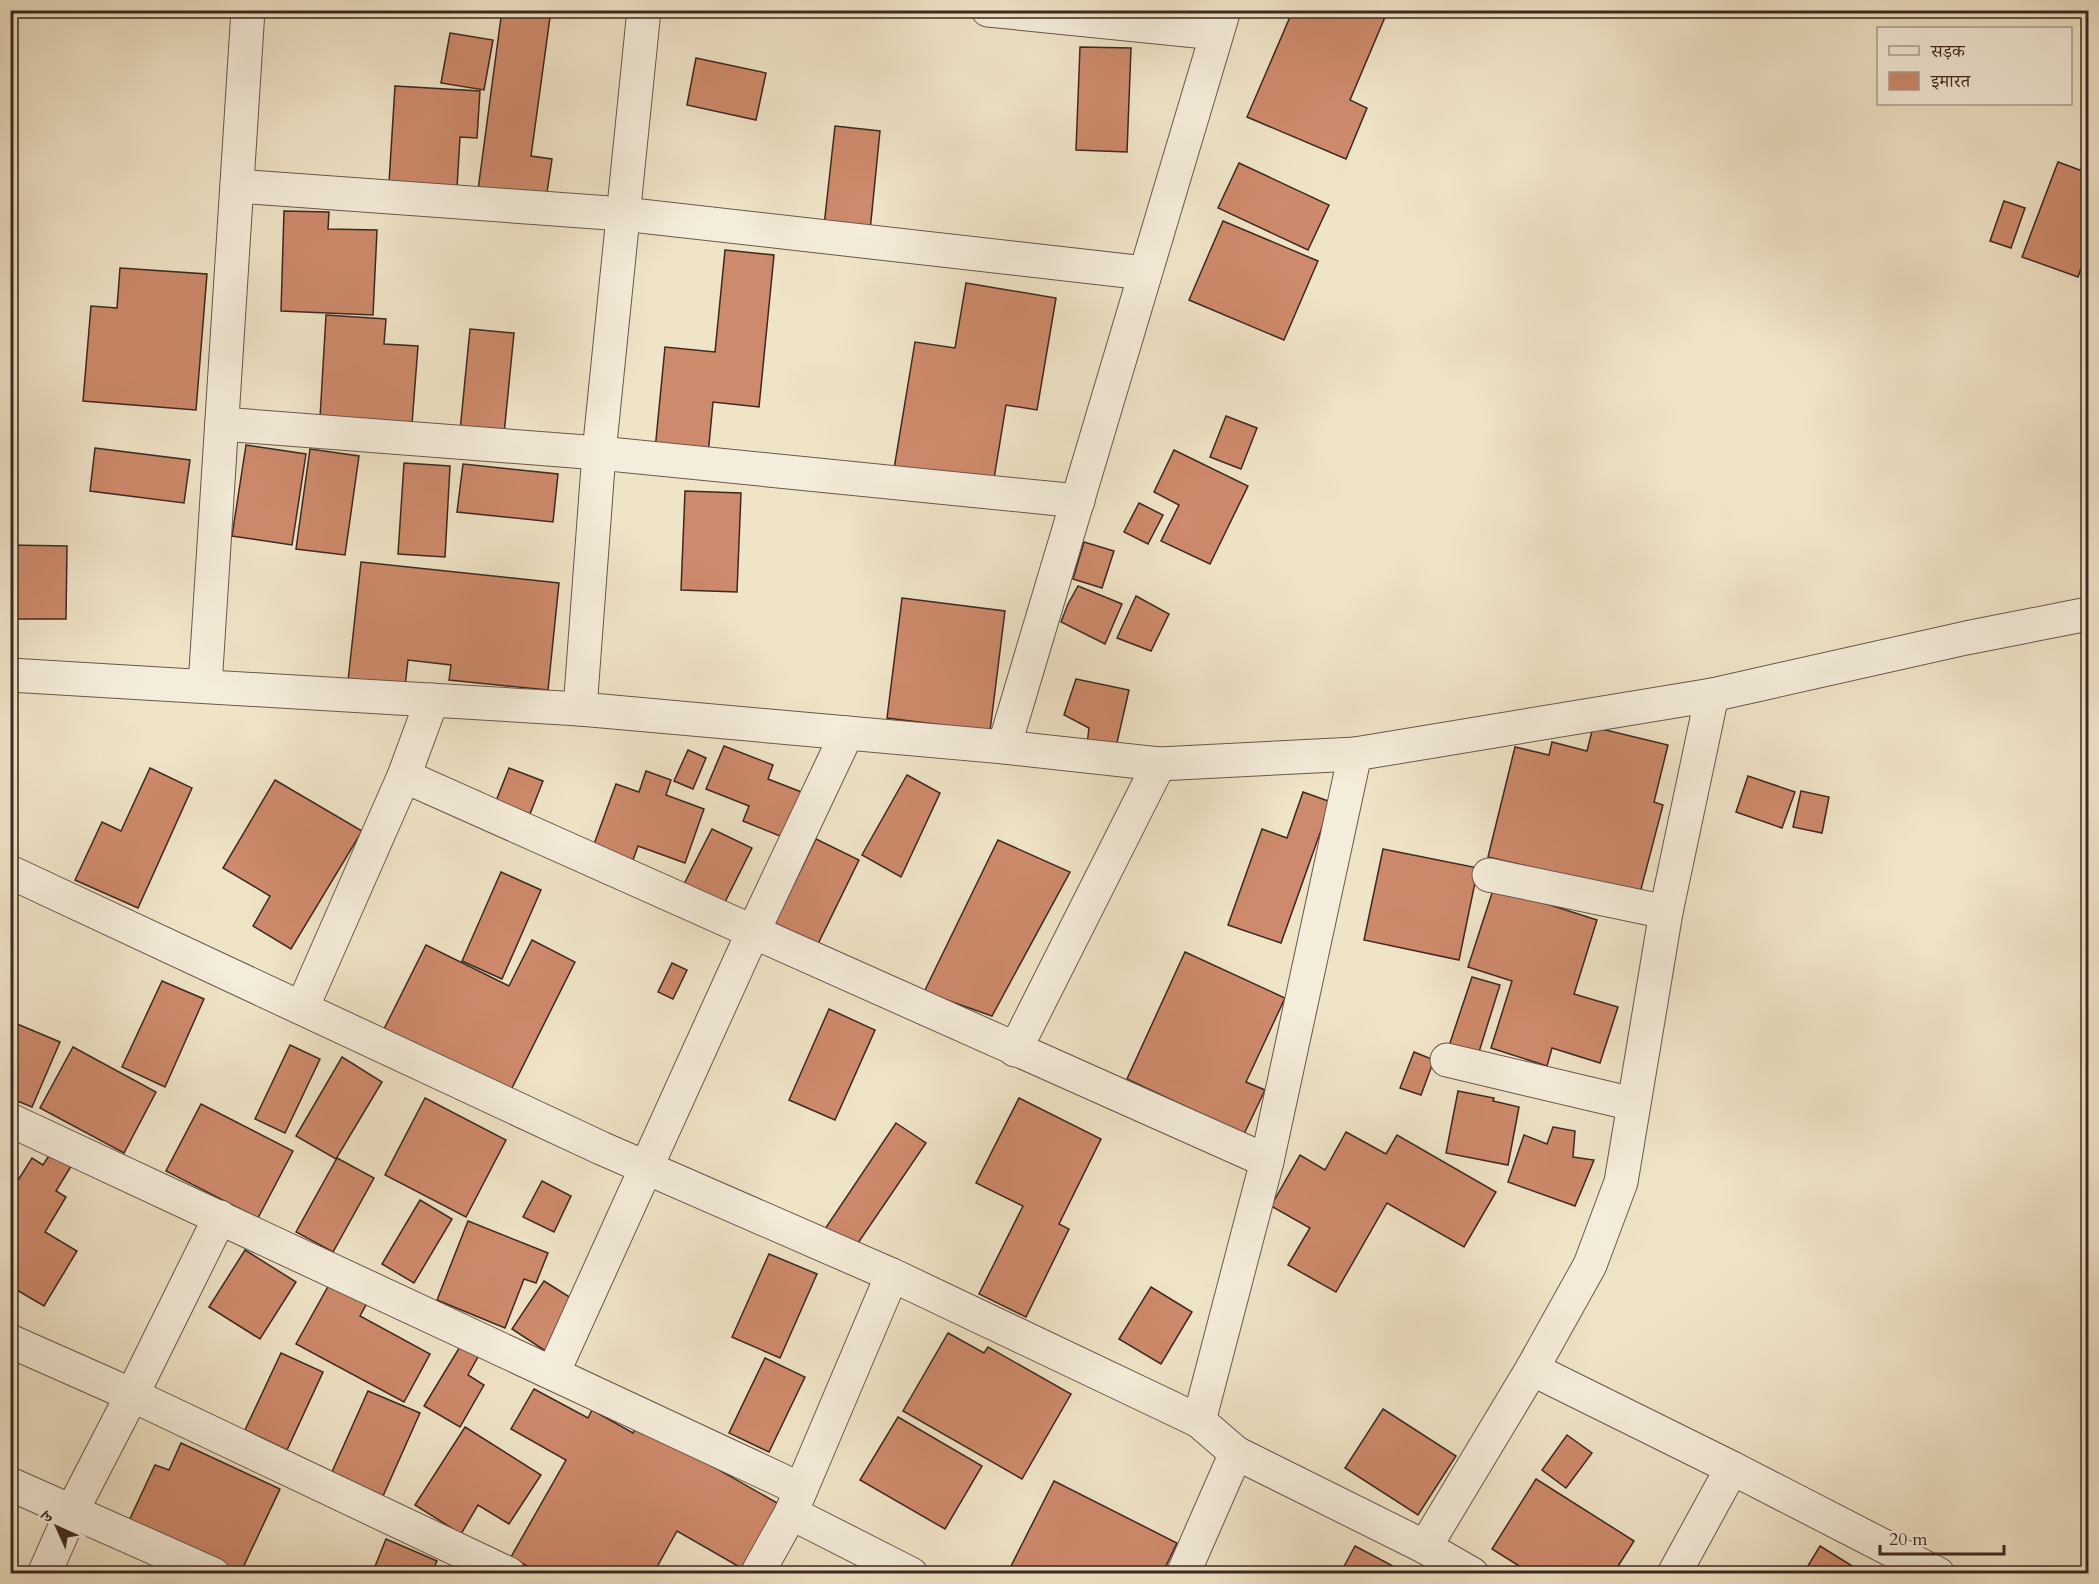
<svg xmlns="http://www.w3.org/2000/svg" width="2099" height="1584" font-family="Cardo,'Noto Serif Devanagari',serif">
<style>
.building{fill:#ce8a6c;stroke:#3d2821;stroke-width:1.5}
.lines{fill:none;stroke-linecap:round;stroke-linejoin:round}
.minor-casing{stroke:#6a574a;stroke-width:35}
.minor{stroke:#f5eddb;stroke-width:33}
</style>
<rect width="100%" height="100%" fill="#f0e4c7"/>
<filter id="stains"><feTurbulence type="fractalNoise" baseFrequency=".00333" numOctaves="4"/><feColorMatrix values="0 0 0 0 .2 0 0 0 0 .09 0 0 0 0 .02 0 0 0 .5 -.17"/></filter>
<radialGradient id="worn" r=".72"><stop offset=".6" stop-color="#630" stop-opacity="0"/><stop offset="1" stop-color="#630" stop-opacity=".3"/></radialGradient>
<!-- building -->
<g class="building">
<path d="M460,10h28v7l-28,-1z"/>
<path d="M502,10h49l-20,146 21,3 -6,40 -68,-9z"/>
<path d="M1293,10h95l-38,90 17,8 -21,51 -99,-42z"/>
<path d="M450,33l43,7 -9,50 -43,-7z"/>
<path d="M1080,47l51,1 -4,104 -51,-2z"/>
<path d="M696,58l70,15 -10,47 -69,-15z"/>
<path d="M395,86l85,5 -3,47 -17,-1 -3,51 -68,-5z"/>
<path d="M835,126l45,5 -10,100 -46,-5z"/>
<path d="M2058,162l30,11v76l-10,28 -56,-20z"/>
<path d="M1239,163l90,42 -21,45 -90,-42z"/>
<path d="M2004,201l21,7 -14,40 -21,-7z"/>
<path d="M284,211l45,1 -1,17 49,1 -4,85 -92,-4z"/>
<path d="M1223,221l95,40 -34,79 -95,-40z"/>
<path d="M725,250l49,5 -15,152 -46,-5 -5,53 -53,-5 10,-103 50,5z"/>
<path d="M120,268l87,6 -11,136 -113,-9 8,-95 26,2z"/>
<path d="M966,283l90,15 -19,112 -31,-5 -13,80 -99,-16 21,-127 40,6z"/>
<path d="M326,315l60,4 -2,25 34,2 -6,78 -92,-6z"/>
<path d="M470,329l44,4 -10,101 -44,-3z"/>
<path d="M1226,416l31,12 -16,41 -31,-12z"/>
<path d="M246,445l60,9 -14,91 -60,-9z"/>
<path d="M95,448l95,12 -6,43 -94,-12z"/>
<path d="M310,449l49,7 -14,99 -49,-6z"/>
<path d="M1174,450l74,36 -38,78 -49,-23 18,-36 -25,-13z"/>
<path d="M404,463l46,3 -5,91 -47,-3z"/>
<path d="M463,464l95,10 -5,48 -96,-10z"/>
<path d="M685,491l56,2 -4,99 -56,-2z"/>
<path d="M1139,503l24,12 -15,29 -24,-12z"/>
<path d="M1084,542l30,9 -12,37 -29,-9z"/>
<path d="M10,545l57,1 -1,73h-56z"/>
<path d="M361,562l198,21 -11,107 -99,-10 2,-15 -43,-5 -3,27 -57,-6z"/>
<path d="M1078,586l44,18 -17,40 -44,-22 7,-18z"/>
<path d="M1136,596l33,18 -18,37 -34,-13z"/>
<path d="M902,598l103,13 -15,120 -103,-13z"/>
<path d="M1076,679l53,11 -13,57 -29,-3 2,-16 -25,-13z"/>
<path d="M1593,727l75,18 -14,57 9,3 -23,88 -152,-36 27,-110 34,8 3,-13 35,9z"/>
<path d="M724,746l49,19 -5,14 36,14 -19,45 -42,-17 6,-15 -43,-17z"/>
<path d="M688,750l18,8 -13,31 -19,-8z"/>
<path d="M150,768l42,20 -54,120 -63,-28 27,-58 19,9z"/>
<path d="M509,768l34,13 -13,33 -34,-13z"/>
<path d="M646,771l25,9 -5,15 38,14 -19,54 -47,-17 -5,14 -40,-13 23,-63 23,8z"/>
<path d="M907,775l33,18 -39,84 -39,-22z"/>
<path d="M1748,776l47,16 -13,36 -46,-16z"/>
<path d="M275,780l87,51 -71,118 -38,-23 17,-30 -47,-28z"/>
<path d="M1801,791l28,6 -7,36 -29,-6z"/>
<path d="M1303,792l28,10 -50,141 -53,-18 34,-96 25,9z"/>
<path d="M712,829l40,19 -31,62 -40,-20z"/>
<path d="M816,839l43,21 -44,90 -43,-21z"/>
<path d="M998,840l72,32 -78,144 -68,-24z"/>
<path d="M1383,849l95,19 -19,92 -95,-20z"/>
<path d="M501,872l40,18 -39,89 -40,-18z"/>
<path d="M1494,887l103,33 -23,74 44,13 -18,56 -48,-15 -5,18 -56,-18 21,-67 -44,-14z"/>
<path d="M532,940l43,22 -66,132 -126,-63 43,-86 83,41z"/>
<path d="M1185,952l100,46 -39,84 19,8 -21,44 -117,-55z"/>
<path d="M672,963l15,7 -14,29 -15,-7z"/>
<path d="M1472,977l28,8 -22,70 -29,-9z"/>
<path d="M162,981l42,18 -39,88 -43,-20z"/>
<path d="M829,1009l46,21 -40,90 -46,-20z"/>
<path d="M10,1021l50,21 -28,65 -22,-9z"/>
<path d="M290,1045l30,14 -35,74 -30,-14z"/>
<path d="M73,1047l83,45 -32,61 -84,-45z"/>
<path d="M1414,1052l20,8 -13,35 -21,-7z"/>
<path d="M342,1057l40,25 -46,77 -40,-23z"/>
<path d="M1458,1091l36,7 -1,3 26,6 -11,58 -62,-12z"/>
<path d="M425,1098l81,42 -40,77 -81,-42z"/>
<path d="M1019,1098l82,41 -42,85 10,5 -43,88 -47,-23 44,-88 -47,-23z"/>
<path d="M201,1104l92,47 -35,67 -92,-47z"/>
<path d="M896,1123l30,20 -72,106 -29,-20z"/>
<path d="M1553,1127l22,4 -2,26 21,3 -19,46 -67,-24 16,-47 23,9z"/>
<path d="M1346,1132l40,22 11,-19 99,57 -32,55 -77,-44 -51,89 -48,-27 22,-37 -39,-22 29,-51 25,15z"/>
<path d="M52,1151l21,12 -17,28 10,6 -21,35 32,19 -33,55 -34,-20v-93l22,-35 11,7z"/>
<path d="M337,1158l37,20 -41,74 -37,-20z"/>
<path d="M542,1181l29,15 -17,36 -31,-15z"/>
<path d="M420,1200l32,19 -38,64 -32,-19z"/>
<path d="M468,1221l80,32 -12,30 -12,-4 -19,49 -68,-28z"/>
<path d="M245,1250l51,32 -36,57 -51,-32z"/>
<path d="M769,1254l48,20 -37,84 -48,-21z"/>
<path d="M544,1281l35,22 -32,49 -35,-23z"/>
<path d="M330,1283l37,20 -7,13 70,38 -26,48 -108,-58z"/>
<path d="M1151,1287l41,25 -31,52 -42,-25z"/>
<path d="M948,1333l36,20 4,-6 83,47 -49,85 -119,-68z"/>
<path d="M461,1345l18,10 -11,20 16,10 -24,42 -36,-21z"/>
<path d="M281,1353l42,19 -36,78 -42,-20z"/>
<path d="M765,1358l40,19 -36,75 -40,-19z"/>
<path d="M534,1389l54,29 4,-8 41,23 5,-9 141,80 -36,65 -66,-38 -24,43h-112l-30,-17 55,-97 -55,-31z"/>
<path d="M368,1391l52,22 -37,83 -52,-22z"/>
<path d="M1383,1409l73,47 -38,59 -73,-47z"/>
<path d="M898,1417l84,49 -37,63 -85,-49z"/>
<path d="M465,1427l76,48 -32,49 -31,-19 -17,29 -46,-29z"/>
<path d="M1567,1435l25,18 -26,35 -24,-18z"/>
<path d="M181,1443l99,46 -40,85 -112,-51 27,-58 14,5z"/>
<path d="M1536,1479l98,62 -21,33h-81l-40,-25z"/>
<path d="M1054,1481l123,62 -15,31h-155z"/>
<path d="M386,1539l51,22 -6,13h-59z"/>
<path d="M1355,1546l38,20 -4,8h-49z"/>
<path d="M1820,1546l45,28h-62z"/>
</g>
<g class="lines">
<defs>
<g id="minor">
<path d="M988,10l228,23"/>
<path d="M237,186l386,28 522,59"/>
<path d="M222,424l377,29 479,48"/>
<path d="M10,675l570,34 424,38 155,17 196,-10 357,-59 254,-57 122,-24"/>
<path d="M205,686l43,-676"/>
<path d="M580,709l19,-256 45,-443"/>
<path d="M1004,747l220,-737"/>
<path d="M404,776l863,385 -68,260"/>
<path d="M10,872l591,276 291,127 307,146 37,32"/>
<path d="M1489,875l177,37"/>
<path d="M302,1008l102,-232 28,-76"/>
<path d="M1015,1050l144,-286"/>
<path d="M1447,1060l186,44"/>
<path d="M10,1120l790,369"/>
<path d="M1267,1161l88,-407"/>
<path d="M10,1341l122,54 377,179"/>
<path d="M1532,1369l200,99"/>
<path d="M553,1373l200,-441 94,-199"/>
<path d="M10,1484l203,90"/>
<path d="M791,1513l120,61"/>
<path d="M1425,1547l107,-178 58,-104 31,-83 45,-270 46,-217"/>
<path d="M44,1574l28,-63 60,-116 88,-178"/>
<path d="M757,1574l34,-61 101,-238"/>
<path d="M1183,1574l53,-121 189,94 47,27"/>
<path d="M1674,1574l58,-106 206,106"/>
</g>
</defs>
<!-- minor casing -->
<use href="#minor" class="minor-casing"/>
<!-- minor -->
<use href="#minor" class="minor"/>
</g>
<!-- margin -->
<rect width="2099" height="1584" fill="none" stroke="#f0e4c7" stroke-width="36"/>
<rect x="12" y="12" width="2075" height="1560" fill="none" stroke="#3d2821" stroke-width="3"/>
<rect x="18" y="18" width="2063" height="1548" fill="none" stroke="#3d2821" stroke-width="1.5"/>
<!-- legend -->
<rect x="1877" y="27" width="195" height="78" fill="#f5eddb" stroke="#ab9e91" stroke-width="1.5"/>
<rect x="1889" y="46" width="30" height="9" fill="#f5eddb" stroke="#ab9e91" stroke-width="1.5"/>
<text x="1931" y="57" font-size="18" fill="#3d2821">सड़क</text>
<rect x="1889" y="72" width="30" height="18" fill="#ce8a6c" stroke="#ab9e91" stroke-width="1.5"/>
<text x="1931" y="87" font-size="18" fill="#3d2821">इमारत</text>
<!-- north arrow -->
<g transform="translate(57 1527) rotate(315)" stroke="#f5eddb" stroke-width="4.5" paint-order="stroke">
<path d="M0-4.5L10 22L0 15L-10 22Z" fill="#3d2821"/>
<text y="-9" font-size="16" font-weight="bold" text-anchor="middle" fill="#3d2821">उ</text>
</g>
<!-- scale -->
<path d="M1880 1545v9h124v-9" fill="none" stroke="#3d2821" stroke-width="3"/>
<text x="1889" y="1545" font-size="18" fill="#3d2821" stroke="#f5eddb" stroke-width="4.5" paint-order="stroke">20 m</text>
<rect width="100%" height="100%" filter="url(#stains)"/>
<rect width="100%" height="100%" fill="url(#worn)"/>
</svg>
